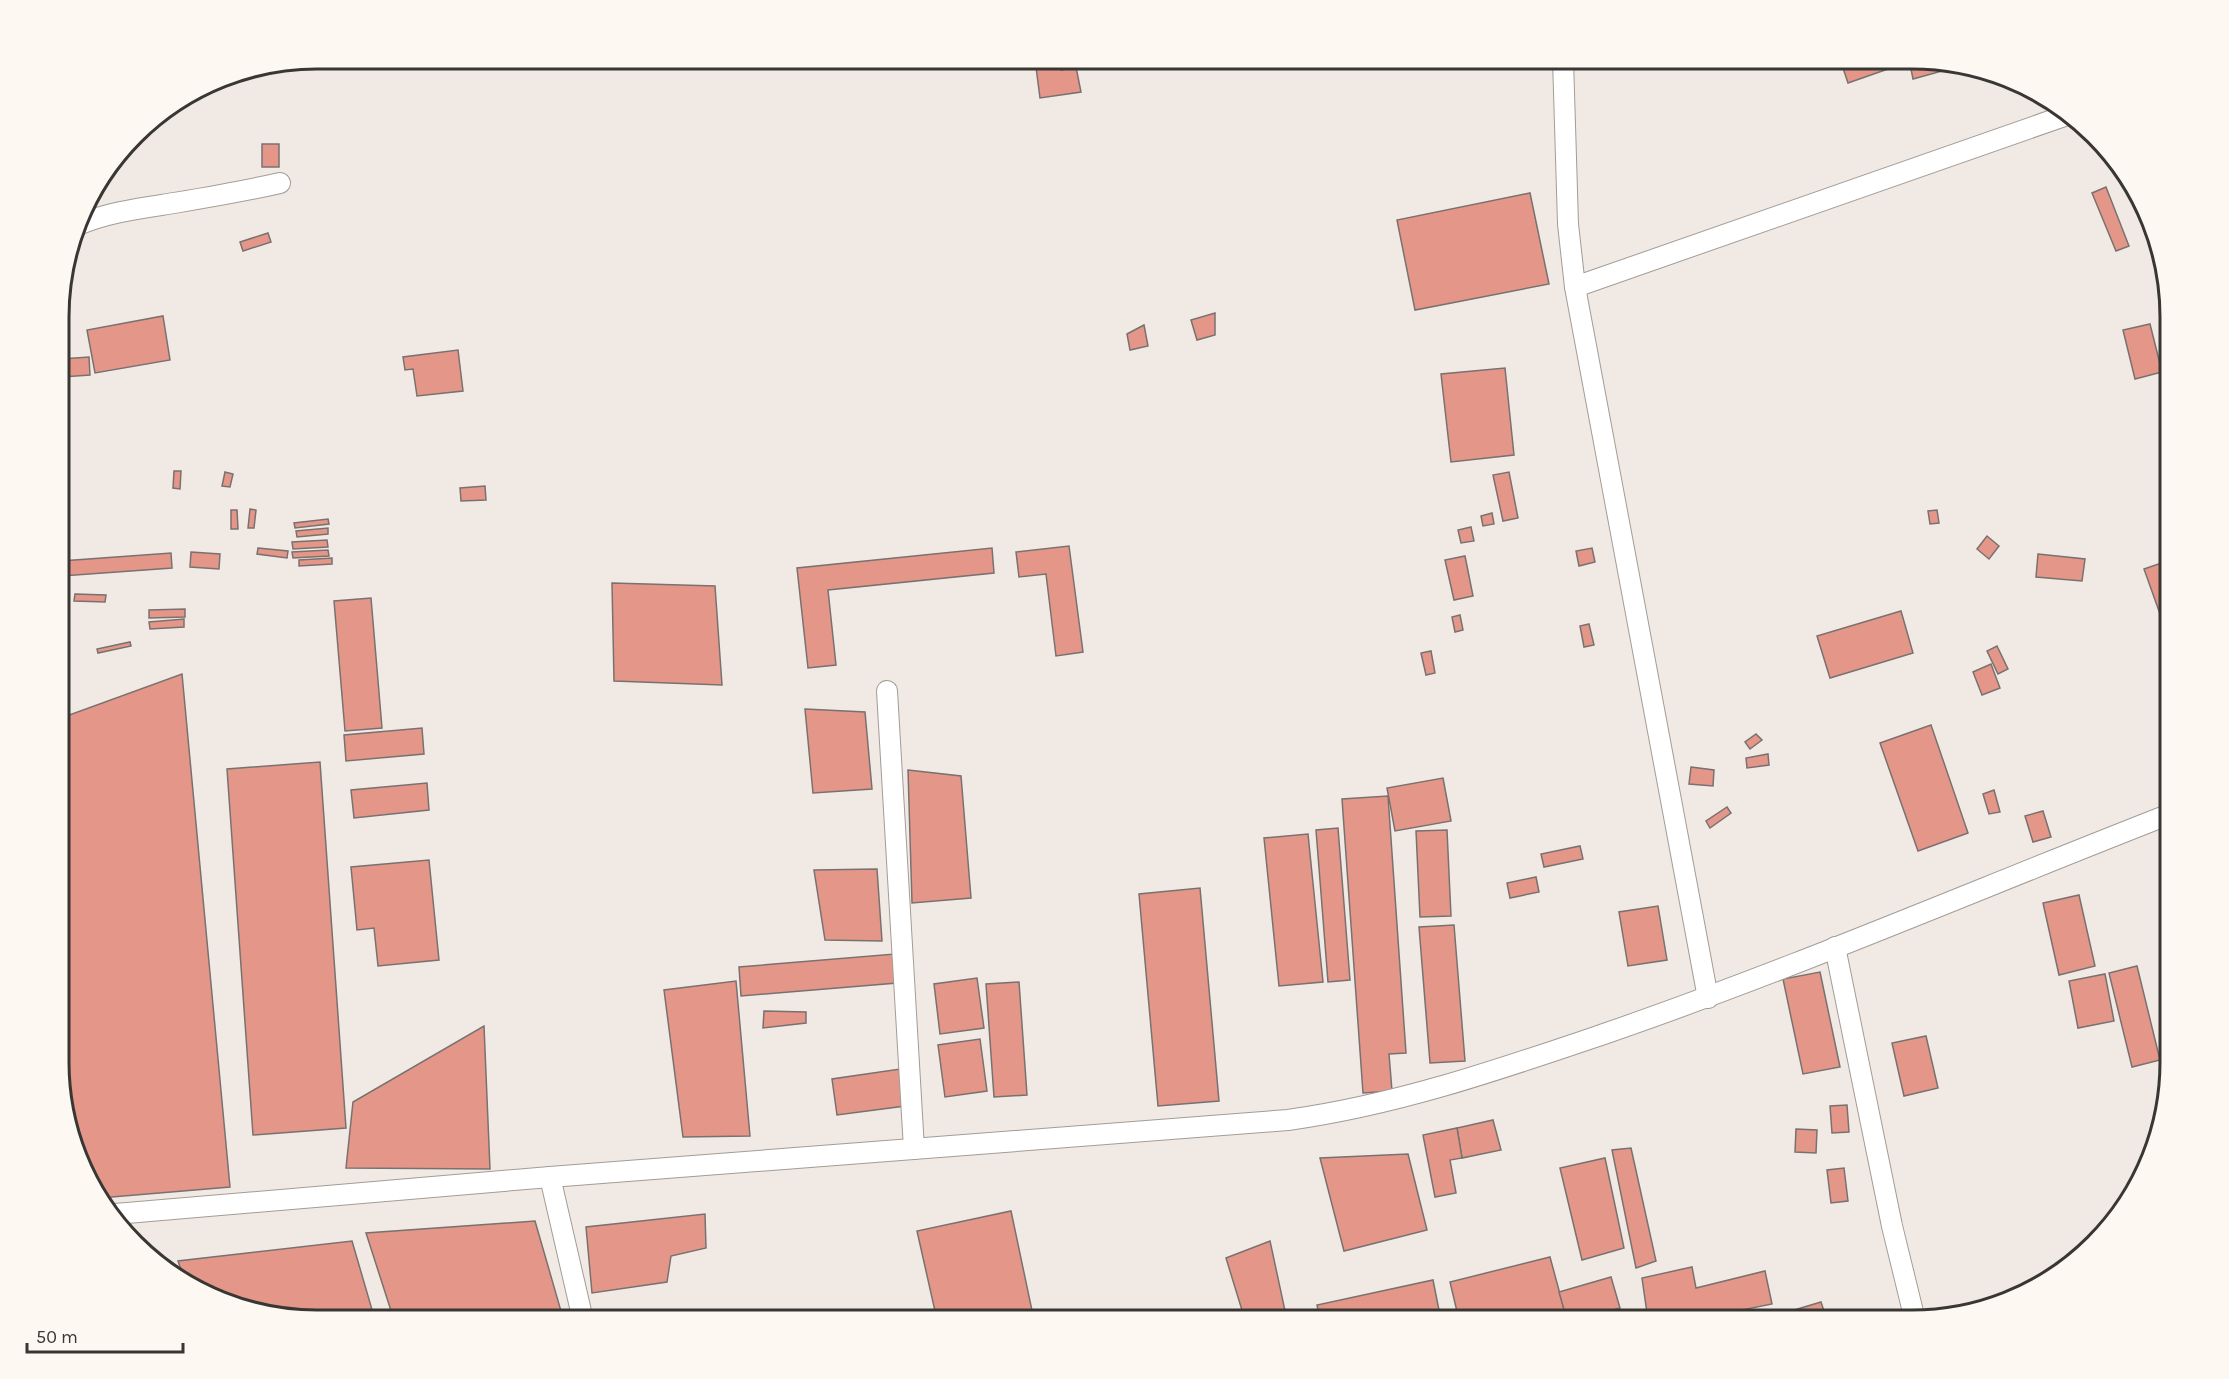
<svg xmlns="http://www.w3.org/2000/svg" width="2229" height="1379" font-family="Karla,sans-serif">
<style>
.building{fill:#e49789;stroke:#797170;stroke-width:1.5}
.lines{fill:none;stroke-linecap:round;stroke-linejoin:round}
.minor-casing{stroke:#a29c97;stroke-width:22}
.minor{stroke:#fff;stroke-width:20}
.rim{fill:none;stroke:#393734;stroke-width:3}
</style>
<rect width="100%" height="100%" fill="#f1eae4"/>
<!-- building -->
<g class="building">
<path d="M1840,59h63l2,4 -57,20z"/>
<path d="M1909,59l44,6v3l-40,11z"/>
<path d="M1059,60l2,10 15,-3 5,25 -41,6 -4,-31z"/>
<rect x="262" y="144" width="17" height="23"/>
<path d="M2106,187l23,59 -13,5 -24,-58z"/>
<path d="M1530,193l19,91 -134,26 -18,-90z"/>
<path d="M268,233l3,9 -28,9 -3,-9z"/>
<path d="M1215,313v22l-18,5 -6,-20z"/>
<path d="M163,316l7,44 -75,13 -8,-43z"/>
<path d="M2150,324l12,48 -27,7 -12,-49z"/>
<path d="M1144,325l4,21 -18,4 -3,-16z"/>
<path d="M458,350l5,41 -46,5 -4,-27 -8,1 -2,-13z"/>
<path d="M89,357l1,18 -28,2 -1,-18z"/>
<path d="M1505,368l9,87 -63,7 -10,-88z"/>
<path d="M174,471h7l-1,18 -7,-1z"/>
<path d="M225,472l8,2 -3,13 -8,-1z"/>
<path d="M1509,472l9,46 -15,3 -10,-46z"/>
<path d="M485,486l1,14 -25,1 -1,-13z"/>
<path d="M250,509l6,1 -2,18h-6z"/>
<path d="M231,510h6l1,19h-7z"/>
<path d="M1937,510l2,13 -9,1 -2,-13z"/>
<path d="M1492,513l2,11 -11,2 -2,-10z"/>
<path d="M61,516h6l2,14 -8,1z"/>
<path d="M328,519l1,5 -34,4 -1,-5z"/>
<path d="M1471,527l3,14 -13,2 -3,-13z"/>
<path d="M328,528v6l-31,3 -1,-6z"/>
<path d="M1987,536l12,10 -10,13 -12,-10z"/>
<path d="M327,540l1,7 -35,2 -1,-7z"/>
<path d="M1069,546l14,106 -27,4 -10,-82 -27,3 -3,-25z"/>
<path d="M258,548l30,3 -1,7 -30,-4z"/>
<path d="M992,548l2,25 -166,17 8,75 -28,3 -11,-100z"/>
<path d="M1592,548l3,14 -16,4 -3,-15z"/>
<path d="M328,550l1,6 -36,2 -1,-6z"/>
<path d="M191,552l29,2 -1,15 -29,-2z"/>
<path d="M171,553l1,15 -110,8 -1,-15z"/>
<path d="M2038,554l47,5 -3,22 -46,-4z"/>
<path d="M1465,556l8,40 -19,4 -9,-40z"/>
<path d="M332,558v6l-33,2v-6z"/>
<path d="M2170,560v82l-26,-73z"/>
<path d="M612,583l103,3 7,99 -108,-4z"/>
<path d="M75,594l31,1 -1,7 -31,-1z"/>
<path d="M371,598l11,130 -37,3 -11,-130z"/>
<path d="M185,609v8l-36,1v-8z"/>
<path d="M1901,611l12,42 -83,25 -13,-42z"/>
<path d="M1460,615l3,15 -8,2 -3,-15z"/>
<path d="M184,619v8l-34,2 -1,-7z"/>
<path d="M1589,624l5,21 -10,2 -4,-21z"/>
<path d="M130,642l1,4 -33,7 -1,-4z"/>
<path d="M1997,646l11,23 -10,5 -11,-23z"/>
<path d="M1431,651l4,22 -9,2 -5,-22z"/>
<path d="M1991,664l9,24 -18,7 -9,-23z"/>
<path d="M182,674l48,513 -130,11 -7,-7 -32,-96v-377z"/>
<path d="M805,709l60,3 7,77 -59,4z"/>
<path d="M1931,725l37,108 -50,18 -38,-108z"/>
<path d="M422,728l2,26 -78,7 -2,-26z"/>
<path d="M1756,734l6,6 -12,9 -5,-7z"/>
<path d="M1768,754l1,11 -22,3 -1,-10z"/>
<path d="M320,762l26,366 -93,7 -26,-366z"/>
<path d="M1691,767l23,3 -1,16 -24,-2z"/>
<path d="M908,770l53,6 10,122 -59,5z"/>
<path d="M1443,778l8,43 -56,10 -8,-43z"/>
<path d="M427,783l2,27 -75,8 -3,-28z"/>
<path d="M1994,790l6,22 -11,2 -6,-20z"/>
<path d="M1388,796l18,257 -17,1 3,37 -29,2 -21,-294z"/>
<path d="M1727,807l4,6 -21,15 -4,-7z"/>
<path d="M2043,811l8,26 -18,5 -8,-26z"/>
<path d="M1338,828l12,152 -22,2 -12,-152z"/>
<path d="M1447,830l4,86 -31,1 -4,-86z"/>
<path d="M1308,834l15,148 -44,4 -15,-148z"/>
<path d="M1580,846l3,13 -39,8 -3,-13z"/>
<path d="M429,860l10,100 -61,6 -4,-38 -17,2 -6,-63z"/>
<path d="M2170,862v24l-9,-20z"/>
<path d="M877,869l5,72 -57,-1 -11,-70z"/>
<path d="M1536,877l3,15 -29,6 -3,-15z"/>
<path d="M1200,888l19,213 -61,5 -19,-212z"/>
<path d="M2079,895l16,71 -36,9 -16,-72z"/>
<path d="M1658,906l9,54 -39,6 -9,-54z"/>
<path d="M1454,925l11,136 -35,2 -11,-136z"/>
<path d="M895,954l2,29 -156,13 -2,-29z"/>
<path d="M2137,966l23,94 -28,7 -23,-94z"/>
<path d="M1820,972l20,95 -37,7 -20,-95z"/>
<path d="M2105,974l9,47 -36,7 -9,-47z"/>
<path d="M977,978l7,50 -44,6 -6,-50z"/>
<path d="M736,981l14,155 -67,1 -19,-147z"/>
<path d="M1019,982l8,113 -33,2 -8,-113z"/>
<path d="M764,1011l42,1v11l-43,5z"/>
<path d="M484,1026l6,143 -144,-1 7,-66z"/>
<path d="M1926,1036l12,52 -34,8 -12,-53z"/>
<path d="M980,1039l7,52 -42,6 -7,-52z"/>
<path d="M900,1069l5,37 -68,9 -5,-36z"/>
<path d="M1847,1105l2,27 -17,1 -2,-27z"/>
<path d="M1493,1120l8,30 -39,8 -5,-30z"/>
<path d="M1457,1128l5,30 -12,2 6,33 -21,4 -12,-62z"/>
<path d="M1796,1129l21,1 -1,23 -21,-1z"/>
<path d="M1631,1148l25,113 -20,7 -24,-118z"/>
<path d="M1408,1154l19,76 -83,21 -24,-93z"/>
<path d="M1605,1158l19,90 -42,12 -22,-92z"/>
<path d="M1844,1168l4,33 -17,2 -4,-33z"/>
<path d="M1011,1211l23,109h-97l-20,-89z"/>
<path d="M705,1214l1,34 -35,8 -4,26 -75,11 -6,-66z"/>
<path d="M535,1221l28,97 -16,2h-153l-28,-87z"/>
<path d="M352,1241l23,79h-58l-83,-13 -49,-25 -7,-21z"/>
<path d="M1270,1241l17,79h-42l-19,-62z"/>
<path d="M1550,1257l17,63h-108l-9,-38z"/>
<path d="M1692,1267l4,21 69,-17 7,33 -70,14v2h-54l-6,-42z"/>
<path d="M1611,1277l9,31 -42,12h-11l-8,-28z"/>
<path d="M1433,1280l8,40h-121l-3,-15z"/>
<path d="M1821,1302l6,18h-36l-1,-4 -5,2v2h-13l-1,-3z"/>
</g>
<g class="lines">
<defs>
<g id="minor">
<path d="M1563,59l5,165 7,63"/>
<path d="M78,225c30,-13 64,-17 96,-22 36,-6 71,-12 106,-20"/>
<path d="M887,691l27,458"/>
<path d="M1835,947l57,279 23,94"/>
<path d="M1708,998l-133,-711 492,-172"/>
<path d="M550,1177l33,143"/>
<path d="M115,1214l435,-37 738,-57c108,-15 210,-50 313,-85 192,-66 379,-147 569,-221"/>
</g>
</defs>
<!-- minor casing -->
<use href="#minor" class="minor-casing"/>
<!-- minor -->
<use href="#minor" class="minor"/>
</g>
<!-- crop -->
<path d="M0 0H2229V1379H0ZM317 69H1912A248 248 0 0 1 2160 317V1062A248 248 0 0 1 1912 1310H317A248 248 0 0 1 69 1062V317A248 248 0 0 1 317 69Z" fill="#fef8f2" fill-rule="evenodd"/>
<path class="rim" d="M317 69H1912A248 248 0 0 1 2160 317V1062A248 248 0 0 1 1912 1310H317A248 248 0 0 1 69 1062V317A248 248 0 0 1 317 69Z"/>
<!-- scale -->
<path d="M27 1343v9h156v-9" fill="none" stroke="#393734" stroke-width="3"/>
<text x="36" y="1343" font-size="18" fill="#393734" stroke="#fef8f2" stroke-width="4.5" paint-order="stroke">50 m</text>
</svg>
